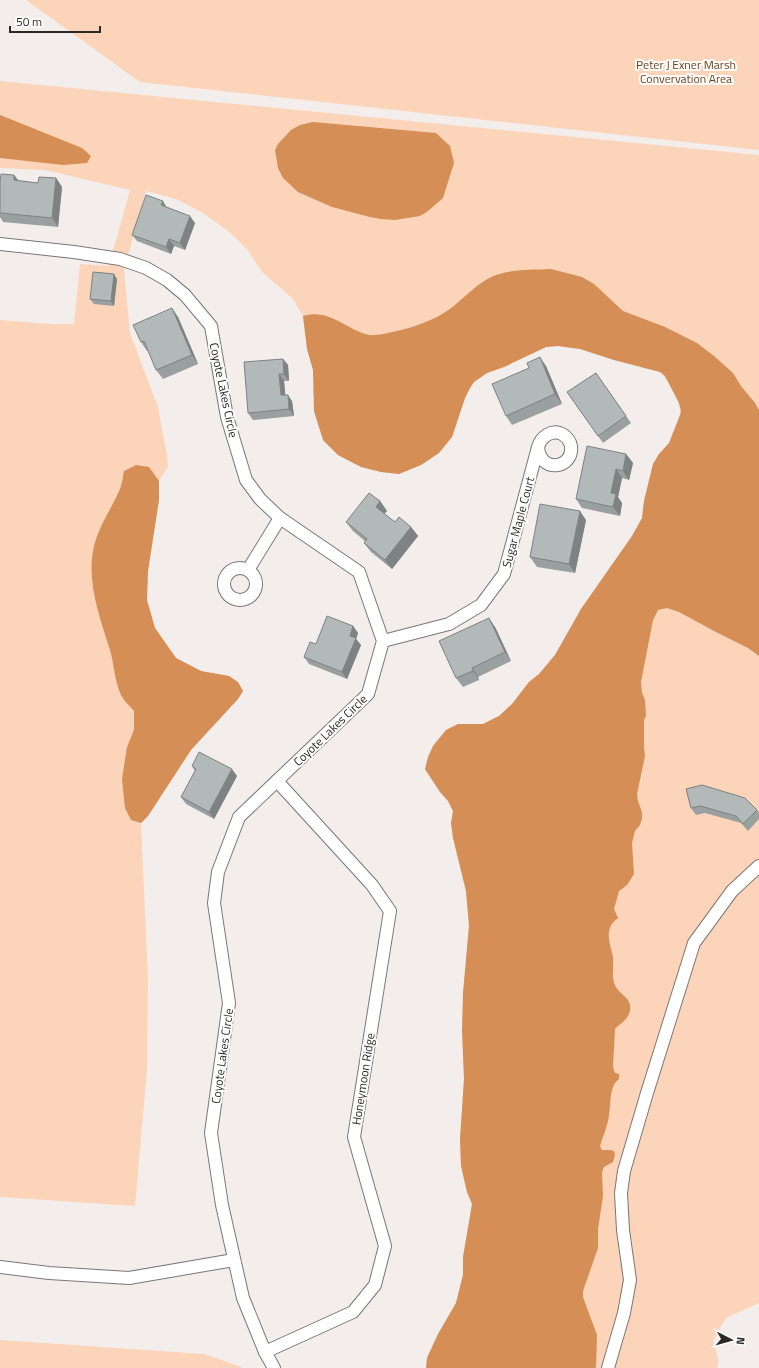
<svg xmlns="http://www.w3.org/2000/svg" width="759" height="1368" font-family="'Titillium Web',sans-serif">
<style>
.green{fill:#fbd4b9}
.water{fill:#d58e56}
.lines{fill:none;stroke-linecap:round;stroke-linejoin:round}
.minor-casing{stroke:#7b7774;stroke-width:14}
.minor{stroke:#fff;stroke-width:12}
.wall{fill:#9a9f9f}
.shaded-wall{fill:#7d8282}
.building{fill:#b3b9b9;stroke:#7d8282}
.labels{text-anchor:middle;dominant-baseline:central;stroke-width:4;stroke-linejoin:round;paint-order:stroke}
.park-label{font-size:12px;fill:#6f3f16;stroke:#fff}
.street-label{font-size:12px;fill:#2b2928;stroke:#fff}
</style>
<rect width="100%" height="100%" fill="#f3eeeb"/>
<!-- green -->
<g class="green">
<path d="M26,0h733v150l-619,-68z"/>
<path d="M0,81l759,74v1148l-33,15 -13,23 6,20 -2,7h-291l1,-10 11,-24 18,-31 7,-28v-18l9,-53 -5,-12 -6,-26 -1,-27 4,-60 -2,-49 1,-37 6,-67 -3,-35 -13,-53 -2,-15 2,-12 -5,-10 -8,-9 -15,-23 3,-12 5,-11 13,-16 12,-6h25l16,-8 13,-12 17,-22 10,-8 16,-19 26,-46 51,-73 10,-18 2,-17 9,-37 6,-10 10,-11 11,-28c2,-12 -12,-36 -20,-43l-46,-12 -34,-11 -22,-3 -12,1 -42,20 -17,6 -13,9 -4,6 -5,10 -13,39 -13,16 -18,12 -22,9 -18,-2 -20,-5 -23,-12 -15,-15 -9,-29 -1,-41 -6,-21 -4,-33 -10,-17 -31,-27 -15,-23 -19,-18 -25,-18 -27,-14 -30,-8 -22,80 6,62 28,74 9,48 1,12 -9,14v19l-11,71 -1,29 8,28 21,30 25,13 28,5 9,6 5,9 -5,8 -47,51 -43,66 -7,7 7,156 -1,91 -12,136 -135,-9v-877l52,4h22l6,-60 29,2 21,-76 -85,-20 -45,-2z"/>
<path d="M0,1340l204,14 35,12 3,2h-242z"/>
</g>
<!-- water -->
<g class="water">
<path d="M0,115l82,33 9,8 -4,7 -24,2 -63,-7z"/>
<path d="M313,122l123,11 14,13 4,17 -11,35 -15,13 -8,5 -25,4 -14,-1 -11,-2 -38,-10 -34,-15 -15,-14 -5,-10 -3,-18 3,-6 13,-14 9,-5z"/>
<path d="M551,269l31,8 12,7 29,27 42,16 32,16 17,13 19,17 8,13 14,17 4,7v246l-11,-8 -32,-16 -37,-20 -12,-4 -9,2 -5,10 -12,62 1,11 3,7 1,16 -2,4v27l1,9 -8,38 1,7 4,11v7l-2,6 -5,6 -3,12 2,31 -7,11 -8,6 -3,11 -2,7 4,9c-15,11 -8,25 -5,39 1,10 -2,19 2,28 4,10 17,12 15,25 -1,9 -9,13 -15,19l-2,38 2,6 4,1v5c-10,7 -8,25 -10,36 -1,10 -6,21 -9,31l2,4h8l4,1 1,4 -2,7 -9,5 -2,5 1,24 -5,33v19l-15,43v6l14,38 -1,32 -1,1h-169l1,-10 11,-24 18,-31 7,-28v-18l9,-53 -5,-12 -6,-26 -1,-27 4,-60 -2,-49 1,-37 6,-67 -3,-35 -13,-53 -2,-15 2,-12 -5,-10 -8,-9 -15,-23 3,-12 5,-11 13,-16 12,-6h25l16,-8 13,-12 17,-22 10,-8 16,-19 26,-46 51,-73 10,-18 2,-17 9,-37 6,-10 10,-11 11,-28 1,-4 -2,-8 -14,-27 -5,-4 -46,-12 -34,-11 -22,-3 -12,1 -42,20 -17,6 -13,9 -4,6 -5,10 -13,39 -13,16 -18,12 -22,9 -18,-2 -20,-5 -23,-12 -15,-15 -9,-29 -1,-41 -6,-21 -4,-33c27,-8 43,14 66,19 9,1 28,-4 36,-6 14,-4 30,-10 42,-18 18,-12 32,-32 53,-37 16,-5 34,-4 51,-5z"/>
<path d="M136,465l13,2 10,14v19l-11,71 -1,29 8,28 21,30 25,13 28,5 9,6 5,9 -5,8 -47,51 -43,66 -7,7 -10,-3 -6,-12 -3,-29 5,-32 7,-17v-19c-3,-4 -7,-7 -10,-11 -10,-15 -9,-34 -14,-50 -11,-35 -26,-74 -14,-111 6,-18 17,-33 24,-50 2,-5 3,-12 4,-18z"/>
</g>
<g class="lines">
<defs>
<g id="minor">
<path d="M0,244l74,8 46,7 26,9 21,12 18,15 26,31 16,91 19,63 14,19 20,19 79,54 24,69 -15,53 -129,123 -21,55 -4,31 15,100 -18,130 11,72 21,93 22,54 9,16"/>
<circle cx="240" cy="584" r="16"/>
<path d="M248,570l32,-52"/>
<path d="M383,641l66,-17 32,-19 23,-31 34,-127c3,-10 13,-18 24,-13 5,3 8,7 9,12 3,23 -31,28 -33,1"/>
<path d="M0,1267l49,6 80,5 105,-18"/>
<path d="M265,1352l88,-40 22,-27 10,-39 -31,-109 36,-226 -18,-26 -95,-104"/>
<path d="M608,1368l16,-55 6,-33 -7,-50 -2,-37 3,-22 23,-78 47,-150 38,-52 27,-25"/>
</g>
</defs>
<!-- minor casing -->
<use href="#minor" class="minor-casing"/>
<!-- minor -->
<use href="#minor" class="minor"/>
</g>
<!-- wall -->
<g class="wall">
<path d="M14,175l5,6 19,2 18,-5 6,9 -4,40 -55,-5 -3,-5v-35z"/>
<path d="M167,207l28,16 -10,27 -11,-4 -3,8 -34,-13 -5,-6z"/>
<path d="M117,279l-3,27 -20,-2 -4,-5z"/>
<path d="M178,317l20,47 -35,15 -7,-9 -8,-19h-1l-6,-9z"/>
<path d="M283,359l5,6 1,16h-5l1,14 7,6 2,15 -41,4 -5,-7z"/>
<path d="M546,366l16,38 -50,21 -6,-9z"/>
<path d="M596,373l35,50 -28,20 -36,-51z"/>
<path d="M626,454l7,9 -4,17 -7,-2 -4,19 4,6 -2,13 -38,-8 -6,-9z"/>
<path d="M380,501l7,10 -3,3 11,8 16,5 7,9 -26,33 -21,-17 -7,-9 2,-1 -13,-11 -7,-9z"/>
<path d="M586,520l-11,53 -38,-6 -7,-10z"/>
<path d="M353,626l5,7 -2,6 5,6 -14,34 -38,-15 -5,-7z"/>
<path d="M495,627l16,34 -33,16 1,3 -16,7 -7,-9z"/>
<path d="M192,766l45,10 -23,43 -28,-15 -5,-7 14,-26z"/>
<path d="M686,789l71,21 2,3v6l-11,12 -7,-8 -36,-10 -9,2 -5,-7z"/>
</g>
<!-- shaded-wall -->
<g class="shaded-wall">
<path d="M14,175l7,9 -7,-4z"/>
<path d="M56,178l6,9 -4,40 -6,-9z"/>
<path d="M163,201l4,7 -6,-3z"/>
<path d="M190,216l5,7 -10,27 -5,-7z"/>
<path d="M169,239l5,7 -3,8 -5,-7z"/>
<path d="M114,274l3,5 -3,27 -3,-5z"/>
<path d="M172,308l6,9 20,47 -6,-9z"/>
<path d="M540,357l6,9 16,38 -7,-10z"/>
<path d="M283,359l5,6 1,16 -5,-7z"/>
<path d="M279,374l5,7 2,21 -5,-7z"/>
<path d="M288,395l4,6 2,15 -5,-7z"/>
<path d="M626,454l7,9 -4,17 -6,-9z"/>
<path d="M616,469l6,9 -4,19 4,6 -2,13 -7,-9 -2,-14z"/>
<path d="M380,501l7,10 -5,5 -6,-9z"/>
<path d="M580,511l6,9 -11,53 -6,-9z"/>
<path d="M411,527l7,9 -26,33 -7,-9z"/>
<path d="M489,618l6,9 16,34 -6,-9z"/>
<path d="M353,626l5,7 -2,6 5,6 -14,34 -5,-7 8,-36z"/>
<path d="M472,668l6,9 1,3 -6,-9z"/>
<path d="M232,769l5,7 -23,43 -5,-7z"/>
</g>
<!-- building -->
<g class="building">
<path d="M1,174l13,1v5l24,3 1,-6 17,1 -4,40 -52,-5v-31z"/>
<path d="M146,195l17,6 -2,4 29,11 -10,27 -11,-4 -3,8 -34,-12z"/>
<path d="M93,272l21,2 -3,27 -21,-2z"/>
<path d="M172,308l20,47 -36,15 -12,-29 -3,1 -8,-17z"/>
<path d="M540,357l15,37 -49,22 -14,-32 37,-16 -2,-5z"/>
<path d="M283,359l1,15h-5l2,21h7l1,14 -41,4 -4,-51z"/>
<path d="M596,373l30,43 -28,20 -31,-44z"/>
<path d="M587,446l39,8 -3,17 -7,-2 -5,24 5,1 -3,13 -37,-8z"/>
<path d="M369,493l11,8 -4,6 19,15 4,-5 12,10 -26,33 -21,-17 3,-4 -21,-17z"/>
<path d="M540,504l40,7 -11,53 -39,-7z"/>
<path d="M327,616l26,10 -3,10 6,2 -14,34 -38,-15 6,-15 6,2z"/>
<path d="M489,618l16,34 -33,16 1,3 -17,7 -17,-37z"/>
<path d="M199,752l33,17 -23,43 -28,-15 15,-28 -4,-3z"/>
<path d="M702,785l43,13 12,12 -14,14 -7,-8 -36,-10 -9,2 -5,-19z"/>
</g>
<g class="labels">
<!-- park labels -->
<g class="park-label">
<text x="686" y="64">Peter J Exner Marsh<tspan x="686" dy="14">Convervation Area</tspan></text>
</g>
<!-- street labels -->
<g class="street-label">
<text transform="translate(224 390) rotate(78)">Coyote Lakes Circle</text>
<text transform="translate(518 522) rotate(-75)">Sugar Maple Court</text>
<text transform="translate(330 730) rotate(-44)">Coyote Lakes Circle</text>
<text transform="translate(222 1056) rotate(-82)">Coyote Lakes Circle</text>
<text transform="translate(363 1079) rotate(-81)">Honeymoon Ridge</text>
</g>
</g>
<!-- north arrow -->
<g transform="translate(731 1340) rotate(96)" stroke="#ffffff" stroke-width="3" paint-order="stroke">
<path d="M0-3L7 15L0 10L-7 15Z" fill="#2b2928"/>
<text y="-6" font-size="11" font-weight="bold" text-anchor="middle" fill="#2b2928">N</text>
</g>
<!-- scale -->
<path d="M10 26v6h90v-6" fill="none" stroke="#2b2928" stroke-width="2"/>
<text x="16" y="26" font-size="12" fill="#2b2928" stroke="#ffffff" stroke-width="3" paint-order="stroke">50 m</text>
</svg>
